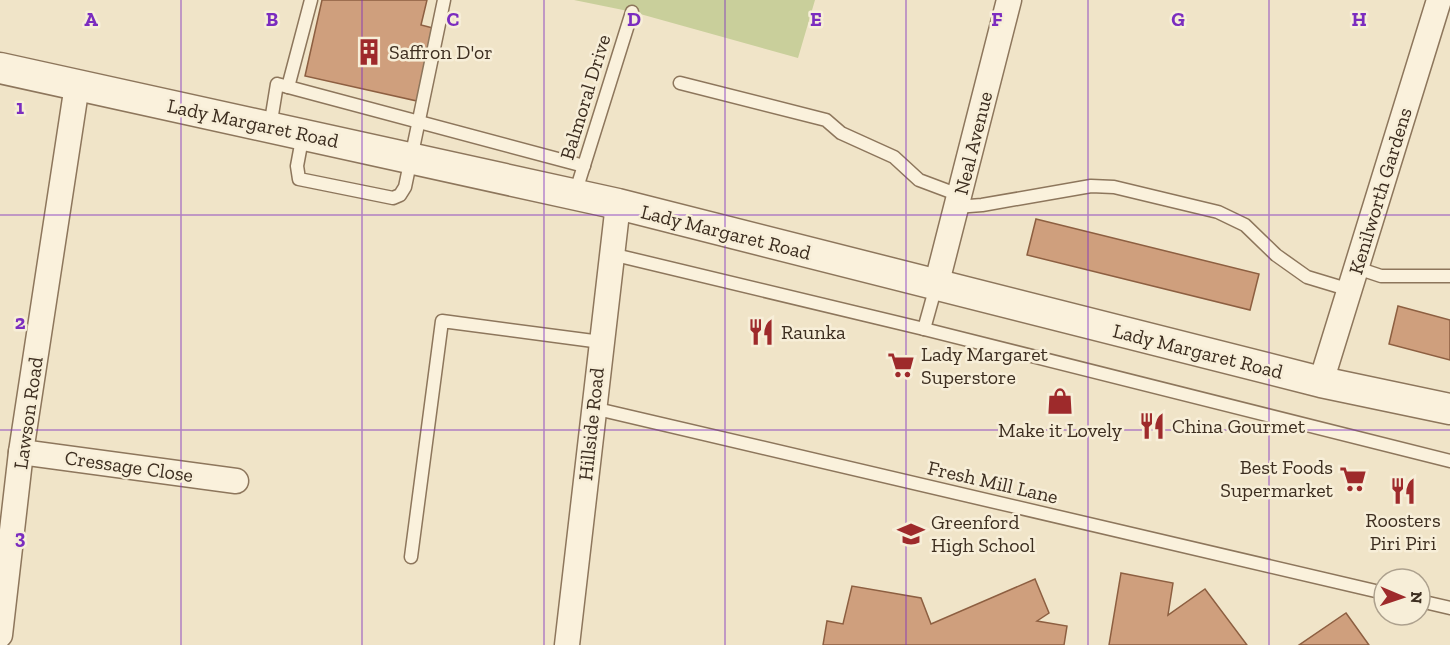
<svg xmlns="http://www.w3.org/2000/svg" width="1450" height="645" font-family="'Zilla Slab',serif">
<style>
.green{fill:#c9cf9b}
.building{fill:#cf9f7d;stroke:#8d5f41;stroke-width:1.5}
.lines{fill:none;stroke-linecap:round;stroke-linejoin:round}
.service-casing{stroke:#8d765c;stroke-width:15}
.minor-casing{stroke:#8d765c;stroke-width:27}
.tertiary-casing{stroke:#8d765c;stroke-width:33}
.service{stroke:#faf1dc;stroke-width:12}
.minor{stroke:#faf1dc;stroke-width:24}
.tertiary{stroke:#faf1dc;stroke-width:30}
.grid{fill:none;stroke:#7b2cbf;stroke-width:1.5;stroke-opacity:0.55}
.labels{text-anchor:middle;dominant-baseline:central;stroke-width:5;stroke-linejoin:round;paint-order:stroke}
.poi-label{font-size:20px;fill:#3d2e20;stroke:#f7eed8;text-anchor:start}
.street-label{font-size:20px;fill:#3d2e20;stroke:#f7eed8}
.grid-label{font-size:20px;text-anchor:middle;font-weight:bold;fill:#7b2cbf;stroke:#f7eed8;stroke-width:5;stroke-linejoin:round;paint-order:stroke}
</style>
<rect width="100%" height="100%" fill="#f0e4c8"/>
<!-- green -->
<path class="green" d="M574,0h241l-17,58 -165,-46z"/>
<!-- building -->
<g class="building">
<path d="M322,0h105l-6,25 12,3 -16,73 -112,-25z"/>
<path d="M1036,219l223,55 -9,36 -223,-55z"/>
<path d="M1398,306l52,14v40l-61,-16z"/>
<path d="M1121,573l52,10 -5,32 37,-26 42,56h-138z"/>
<path d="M1035,579l14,34 -12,8 30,5 -3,19h-241l4,-24 16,3 9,-38 69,12 10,26z"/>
<path d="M1346,613l23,32h-70z"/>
</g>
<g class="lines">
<defs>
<g id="service">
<path d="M680,83l146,37 15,13 53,24 25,23 40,15"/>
<path d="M288,87l23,-87"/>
<path d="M270,127l7,-43 307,82"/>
<path d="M303,134l-6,32 2,13 94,19 7,-3 5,-8 39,-187"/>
<path d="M575,194l57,-182"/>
<path d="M956,207l26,-2 109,-19 23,1 104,25 27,13 31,30 31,22 43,13"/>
<path d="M611,254l313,75 526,132"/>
<path d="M1357,268l24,8h69"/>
<path d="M924,329l12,-43"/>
<path d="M593,408l791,185"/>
<path d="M411,557l31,-236 159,21"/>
<path d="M1420,601l30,7"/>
</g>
<g id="minor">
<path d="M936,286l73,-286"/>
<path d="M1321,382l118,-382"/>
<path d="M21,452l215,29"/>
<path d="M0,635l21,-183 56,-367"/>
<path d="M567,645l51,-441"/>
</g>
<path id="tertiary" d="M0,68l618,136 703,178 129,27"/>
</defs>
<!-- service casing -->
<use href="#service" class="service-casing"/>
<!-- minor casing -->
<use href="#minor" class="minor-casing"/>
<!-- tertiary casing -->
<use href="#tertiary" class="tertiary-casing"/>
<!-- service -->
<use href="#service" class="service"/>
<!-- minor -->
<use href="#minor" class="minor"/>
<!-- tertiary -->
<use href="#tertiary" class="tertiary"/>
</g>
<!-- grid -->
<path class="grid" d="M181,0v645M362,0v645M544,0v645M725,0v645M906,0v645M1088,0v645M1269,0v645M0,215h1450M0,430h1450"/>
<!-- icons -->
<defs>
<symbol id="building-bare" viewBox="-9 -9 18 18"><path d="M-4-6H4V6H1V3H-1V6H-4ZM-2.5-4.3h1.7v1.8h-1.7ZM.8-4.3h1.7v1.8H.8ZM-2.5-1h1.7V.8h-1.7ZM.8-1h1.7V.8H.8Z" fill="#9e2a2b" stroke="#f7eed8" stroke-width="2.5" paint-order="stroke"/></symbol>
<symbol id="restaurant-bare" viewBox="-9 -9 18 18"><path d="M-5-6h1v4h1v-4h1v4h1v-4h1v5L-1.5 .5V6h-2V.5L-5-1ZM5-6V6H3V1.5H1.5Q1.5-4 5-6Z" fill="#9e2a2b" stroke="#f7eed8" stroke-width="2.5" paint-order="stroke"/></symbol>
<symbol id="supermarket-bare" viewBox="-9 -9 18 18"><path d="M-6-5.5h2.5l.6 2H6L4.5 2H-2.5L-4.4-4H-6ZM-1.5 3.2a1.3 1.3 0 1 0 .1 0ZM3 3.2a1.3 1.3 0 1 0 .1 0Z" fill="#9e2a2b" stroke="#f7eed8" stroke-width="2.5" paint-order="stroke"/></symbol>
<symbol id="shop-bare" viewBox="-9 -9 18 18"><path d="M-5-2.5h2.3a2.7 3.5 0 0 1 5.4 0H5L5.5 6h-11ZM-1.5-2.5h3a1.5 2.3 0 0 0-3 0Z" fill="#9e2a2b" stroke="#f7eed8" stroke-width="2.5" paint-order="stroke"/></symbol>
<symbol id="school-bare" viewBox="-9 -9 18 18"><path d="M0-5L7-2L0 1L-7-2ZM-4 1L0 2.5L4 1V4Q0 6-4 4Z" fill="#9e2a2b" stroke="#f7eed8" stroke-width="2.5" paint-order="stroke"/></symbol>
</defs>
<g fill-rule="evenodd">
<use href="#building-bare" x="350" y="33" width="38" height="38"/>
<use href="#restaurant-bare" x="742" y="313" width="38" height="38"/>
<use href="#supermarket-bare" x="882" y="346" width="38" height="38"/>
<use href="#shop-bare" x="1041" y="382" width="38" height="38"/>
<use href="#restaurant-bare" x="1133" y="407" width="38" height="38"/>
<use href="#supermarket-bare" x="1334" y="460" width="38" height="38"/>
<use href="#restaurant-bare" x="1384" y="472" width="38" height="38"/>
<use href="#school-bare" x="892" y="515" width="38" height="38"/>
</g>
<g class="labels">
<!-- poi labels -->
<g class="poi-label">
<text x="389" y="52">Saffron D'or</text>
<text x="781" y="332">Raunka</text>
<text x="921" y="354">Lady Margaret<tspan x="921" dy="23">Superstore</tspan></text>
<text x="1172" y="426">China Gourmet</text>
<text x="1060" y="430" text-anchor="middle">Make it Lovely</text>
<text x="1333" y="467" text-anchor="end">Best Foods<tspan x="1333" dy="23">Supermarket</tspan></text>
<text x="1403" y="520" text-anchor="middle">Roosters<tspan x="1403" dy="23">Piri Piri</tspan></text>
<text x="931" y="522">Greenford<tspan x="931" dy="23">High School</tspan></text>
</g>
<!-- street labels -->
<g class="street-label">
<text transform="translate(585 97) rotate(-73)">Balmoral Drive</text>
<text transform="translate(253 123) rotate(12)">Lady Margaret Road</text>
<text transform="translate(973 143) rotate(-76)">Neal Avenue</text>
<text transform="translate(1380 191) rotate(-73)">Kenilworth Gardens</text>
<text transform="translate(726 232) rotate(14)">Lady Margaret Road</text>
<text transform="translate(1198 351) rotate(14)">Lady Margaret Road</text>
<text transform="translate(28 413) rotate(-82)">Lawson Road</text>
<text transform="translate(591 424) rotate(-84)">Hillside Road</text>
<text transform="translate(129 466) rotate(8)">Cressage Close</text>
<text transform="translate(993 482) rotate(13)">Fresh Mill Lane</text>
</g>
</g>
<g class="grid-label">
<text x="91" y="26">A</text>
<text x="272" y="26">B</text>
<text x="453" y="26">C</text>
<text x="634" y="26">D</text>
<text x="816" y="26">E</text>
<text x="997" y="26">F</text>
<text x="1178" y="26">G</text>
<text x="1359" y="26">H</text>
<text x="20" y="114">1</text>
<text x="20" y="329">2</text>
<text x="20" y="544">3</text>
</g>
<!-- north arrow -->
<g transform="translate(1402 597) rotate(92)"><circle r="28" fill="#f7eed8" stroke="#ada18e" stroke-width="1.5"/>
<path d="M0-4.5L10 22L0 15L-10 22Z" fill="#9e2a2b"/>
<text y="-9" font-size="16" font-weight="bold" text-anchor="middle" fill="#3d2e20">N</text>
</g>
</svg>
